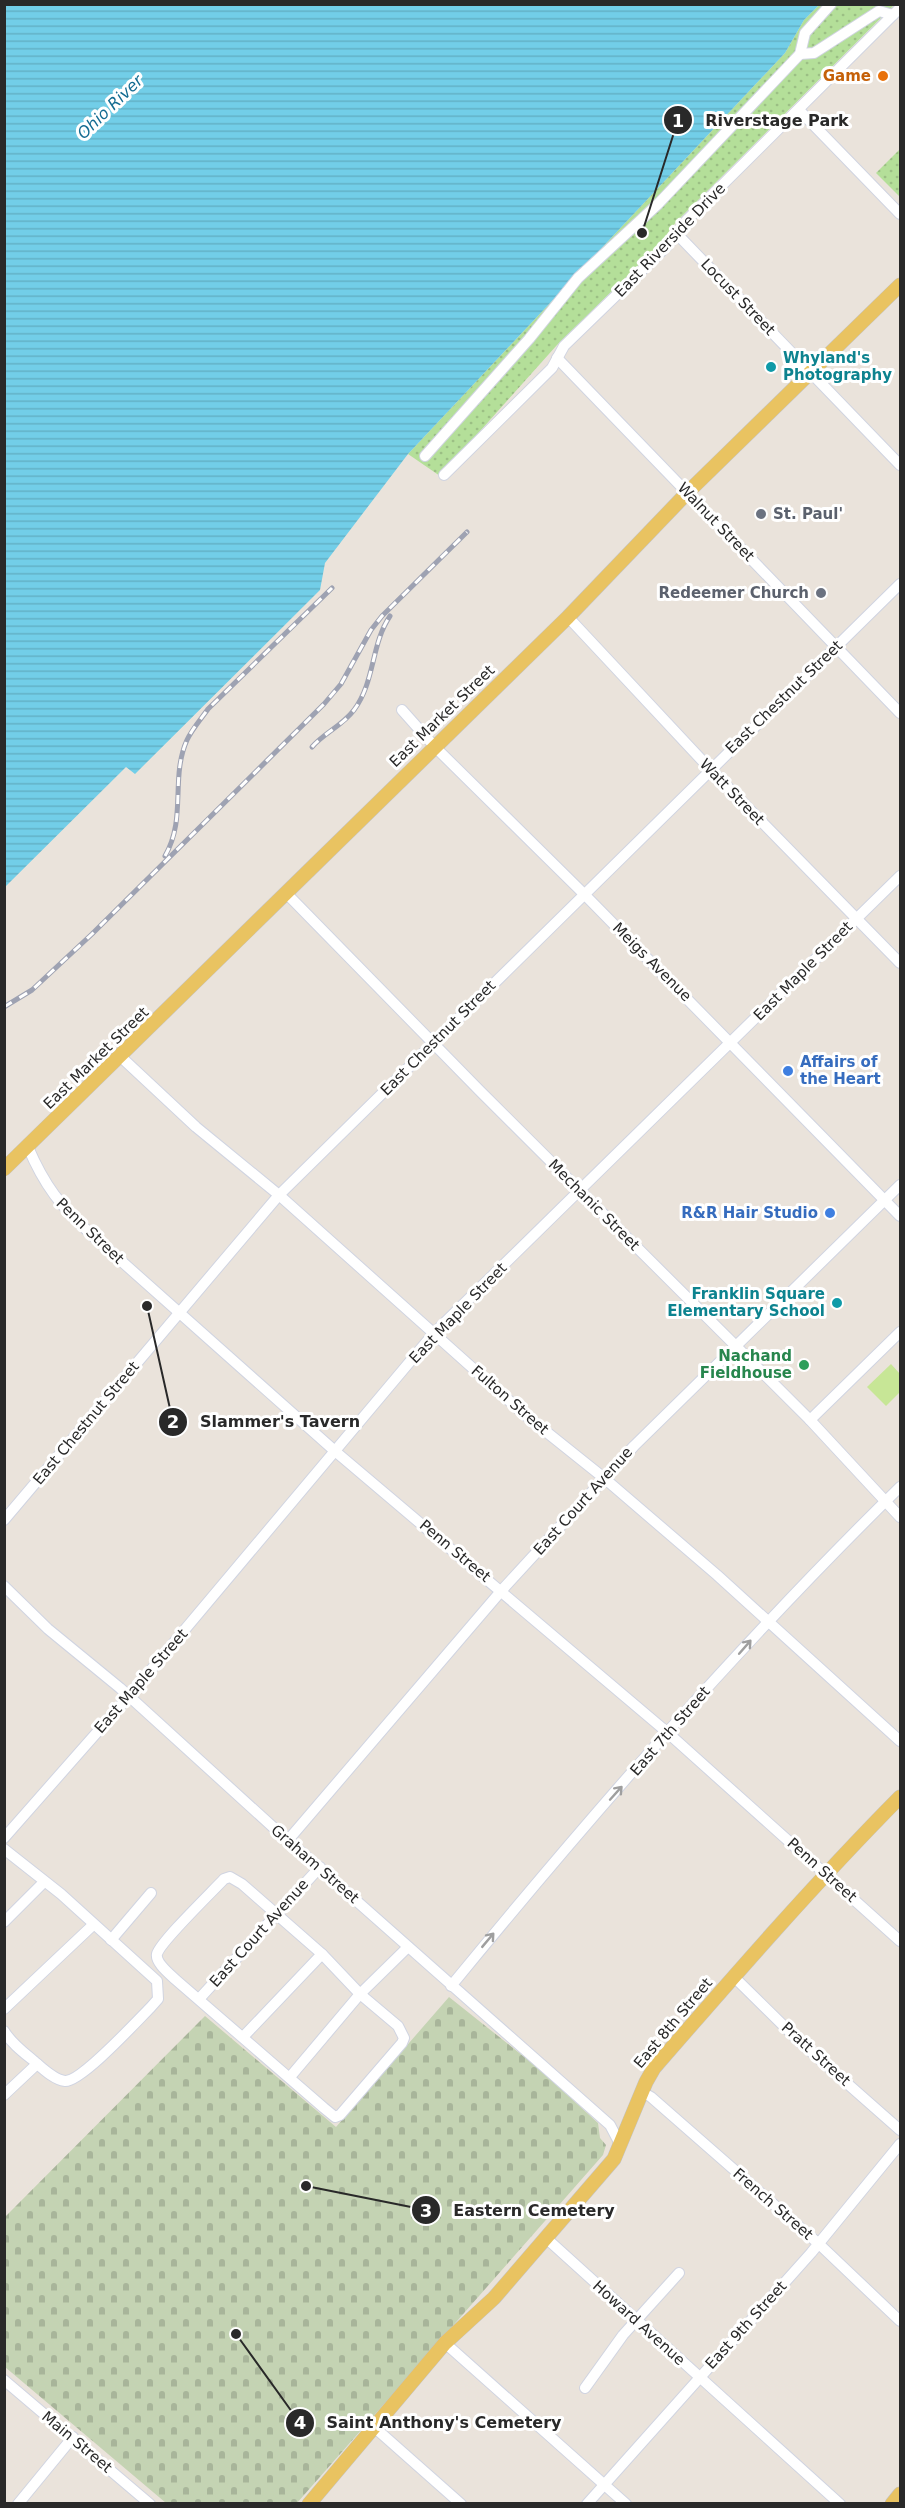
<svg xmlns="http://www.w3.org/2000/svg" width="905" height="2508" font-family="'DejaVu Sans',sans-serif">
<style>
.grass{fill:url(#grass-dots)}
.cemetery{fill:url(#cemetery-stones)}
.pitch{fill:#c7e696}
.water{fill:url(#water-rules)}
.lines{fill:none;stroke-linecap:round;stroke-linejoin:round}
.minor-casing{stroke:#d0d4e1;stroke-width:12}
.major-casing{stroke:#c3c3c3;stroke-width:15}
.minor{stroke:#fff;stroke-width:10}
.major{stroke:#e9c361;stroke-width:14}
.rail-casing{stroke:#9ea2b2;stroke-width:5}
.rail{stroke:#fff;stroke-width:3;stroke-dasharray:9;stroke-linecap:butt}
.oneway{stroke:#9f9f9f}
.food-dot{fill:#e8710a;stroke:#fff;stroke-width:2}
.culture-dot{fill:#0f9aa8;stroke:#fff;stroke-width:2}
.worship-dot{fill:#6b7280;stroke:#fff;stroke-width:2}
.shop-dot{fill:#3f7fe0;stroke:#fff;stroke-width:2}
.leisure-dot{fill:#2e9e5b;stroke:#fff;stroke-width:2}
.labels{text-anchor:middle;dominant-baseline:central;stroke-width:6;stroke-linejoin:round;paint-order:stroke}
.food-label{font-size:15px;font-weight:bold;fill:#c56008;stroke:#fff;text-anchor:end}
.street-label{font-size:15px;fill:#292929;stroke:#fff}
.culture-label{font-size:15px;font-weight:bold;fill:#0d838f;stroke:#fff;text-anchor:start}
.worship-label{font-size:15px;font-weight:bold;fill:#5b616d;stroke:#fff;text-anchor:start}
.shop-label{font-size:15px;font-weight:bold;fill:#366cbe;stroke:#fff;text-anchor:start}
.leisure-label{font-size:15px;font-weight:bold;fill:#27864d;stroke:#fff;text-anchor:end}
.water-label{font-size:16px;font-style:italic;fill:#146c92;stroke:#fff}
.leader{fill:none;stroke:#292929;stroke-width:2}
.callout-dot{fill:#292929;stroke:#fff;stroke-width:2}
.mark-label{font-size:18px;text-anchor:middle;font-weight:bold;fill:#fff}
.callout-label{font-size:16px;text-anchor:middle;font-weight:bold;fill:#292929;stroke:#fff;stroke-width:6;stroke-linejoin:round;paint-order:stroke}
</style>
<defs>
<pattern id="grass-dots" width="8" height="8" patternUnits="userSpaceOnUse" patternTransform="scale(1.5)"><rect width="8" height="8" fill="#b4df99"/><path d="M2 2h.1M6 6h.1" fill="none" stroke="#9bbf84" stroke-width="1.8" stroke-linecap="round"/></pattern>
<pattern id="cemetery-stones" width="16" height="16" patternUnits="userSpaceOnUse" patternTransform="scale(1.5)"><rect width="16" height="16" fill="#c4d3b3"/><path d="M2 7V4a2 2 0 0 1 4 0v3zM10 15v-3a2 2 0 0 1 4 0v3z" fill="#a8b59a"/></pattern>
<pattern id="water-rules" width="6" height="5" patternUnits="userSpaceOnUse" patternTransform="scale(1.5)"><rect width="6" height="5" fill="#72cee8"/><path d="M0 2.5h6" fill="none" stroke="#63b1c7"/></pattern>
</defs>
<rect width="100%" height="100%" fill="#eae3db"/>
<!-- grass -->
<g class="grass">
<path d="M819,5h75l-218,217 -17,23 -102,100 -117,131 -32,-22 377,-401 19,-33z"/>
<path d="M900,149v48l-24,-24z"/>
</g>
<!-- cemetery -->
<path class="cemetery" d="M449,1997l88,70 61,56 2,15 6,7 -3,10 -306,348h-131l-161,-136v-150l200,-201 131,111z"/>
<!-- pitch -->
<path class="pitch" d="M891,1364l9,10v18l-14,14 -19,-19z"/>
<!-- water -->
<path class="water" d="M5,5h814l-15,15 -19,33 -377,401 -83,109 -5,27 -185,184 -9,-7 -121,120z"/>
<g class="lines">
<defs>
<g id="minor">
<path d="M800,54l14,-1 65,-42 14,4"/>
<path d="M799,110l101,104"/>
<path d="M676,233l224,232"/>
<path d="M557,358l343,355"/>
<path d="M425,456l104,-117 49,-61 80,-74 142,-150 5,-21 26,-29"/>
<path d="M444,475l108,-107 12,-22 103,-100 19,-25 214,-213"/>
<path d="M568,617l143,153 189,193"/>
<path d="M402,710l32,36 150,148 316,322"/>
<path d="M287,894l193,197 330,329 90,97"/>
<path d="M121,1057l75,70 83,68 245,219 80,64 113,97 183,166"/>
<path d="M28,1147c16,38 33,60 64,88l244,217 332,281 232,208"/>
<path d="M810,1420l90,-88"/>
<path d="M4,1520l275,-325 621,-611"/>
<path d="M4,1586l44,43 72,59 154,140 336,297 10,19"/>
<path d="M4,1838l125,-142 305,-363 466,-457"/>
<path d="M289,1839l213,-249 132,-144 266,-261"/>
<path d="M4,1849l57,45 96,87 1,18 -8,9c-14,14 -69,74 -85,73 -11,-1 -23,-13 -31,-20 -11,-9 -23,-18 -30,-30"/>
<path d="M230,1877l12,7 80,70 38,40 38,32 6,12 -2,5 -62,72 -5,2 -11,-9 -148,-128c-5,-5 -21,-17 -19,-26 3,-12 56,-63 67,-75z"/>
<path d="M4,1922l40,-40"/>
<path d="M111,1940l40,-47"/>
<path d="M733,1976l66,65 101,89"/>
<path d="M451,1986c142,-173 290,-343 449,-499"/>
<path d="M199,1999l121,-132"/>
<path d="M4,2009l89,-84"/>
<path d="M243,2037l79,-83"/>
<path d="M290,2077l70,-83 48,-47"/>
<path d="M642,2092l9,5 168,147 81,77"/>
<path d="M4,2095l33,-31"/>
<path d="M546,2238l294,266"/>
<path d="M445,2343l181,161"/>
<path d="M4,2380l146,124"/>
<path d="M585,2388l38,-53 56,-62"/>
<path d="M374,2427l87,77"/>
<path d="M18,2504l55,-67"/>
<path d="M587,2504l224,-251 89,-109"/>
</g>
<g id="major">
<path d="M4,1169l564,-552 119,-124 213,-208"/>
<path d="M309,2504l136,-161 49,-45 120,-139 32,-77 8,-14c80,-92 160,-184 246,-271"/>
<path d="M892,2504l8,-10"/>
</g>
</defs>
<!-- minor casing -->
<use href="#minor" class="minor-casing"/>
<!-- major casing -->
<use href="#major" class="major-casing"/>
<!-- minor -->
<use href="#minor" class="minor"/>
<!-- major -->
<use href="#major" class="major"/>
<defs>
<g id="rail">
<path d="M312,747c12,-14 30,-21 42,-37 21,-28 17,-66 36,-94"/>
<path d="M165,856c22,-38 5,-78 22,-116 5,-11 14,-21 21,-31l124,-121"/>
<path d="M4,1007l28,-17 60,-56 232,-230 17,-20 30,-54 11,-14 85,-84"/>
</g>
</defs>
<!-- rail casing -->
<use href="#rail" class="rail-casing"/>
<!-- rail -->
<use href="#rail" class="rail"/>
</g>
<!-- one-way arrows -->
<defs><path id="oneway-shaft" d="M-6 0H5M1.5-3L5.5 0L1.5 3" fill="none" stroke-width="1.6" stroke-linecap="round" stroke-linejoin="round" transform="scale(1.5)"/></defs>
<g class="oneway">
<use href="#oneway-shaft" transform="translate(745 1647) rotate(-49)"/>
<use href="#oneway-shaft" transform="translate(616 1793) rotate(-48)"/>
<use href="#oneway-shaft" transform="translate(488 1940) rotate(-50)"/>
</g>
<!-- markers -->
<circle class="food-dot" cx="883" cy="76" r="6"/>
<g class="culture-dot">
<circle cx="771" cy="367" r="6"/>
<circle cx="837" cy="1303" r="6"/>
</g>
<g class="worship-dot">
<circle cx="761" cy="514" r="6"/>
<circle cx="821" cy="593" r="6"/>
</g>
<g class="shop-dot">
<circle cx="788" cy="1071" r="6"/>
<circle cx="830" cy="1213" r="6"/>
</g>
<circle class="leisure-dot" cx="804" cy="1365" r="6"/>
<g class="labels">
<!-- food labels -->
<g class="food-label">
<text x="871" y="76">Game</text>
</g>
<!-- street labels -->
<g class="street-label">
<text transform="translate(670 240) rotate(-46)">East Riverside Drive</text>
<text transform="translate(738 297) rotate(46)">Locust Street</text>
<text transform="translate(716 522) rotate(46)">Walnut Street</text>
<text transform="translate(784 697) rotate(-44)">East Chestnut Street</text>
<text transform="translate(442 716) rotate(-44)">East Market Street</text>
<text transform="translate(732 792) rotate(46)">Watt Street</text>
<text transform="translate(652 962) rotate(45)">Meigs Avenue</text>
<text transform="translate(803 971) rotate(-45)">East Maple Street</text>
<text transform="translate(438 1038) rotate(-45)">East Chestnut Street</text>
<text transform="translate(96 1058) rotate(-44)">East Market Street</text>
<text transform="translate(594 1205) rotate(45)">Mechanic Street</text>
<text transform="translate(90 1231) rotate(44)">Penn Street</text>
<text transform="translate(458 1313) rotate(-46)">East Maple Street</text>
<text transform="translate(510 1400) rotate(41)">Fulton Street</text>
<text transform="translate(86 1423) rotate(-50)">East Chestnut Street</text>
<text transform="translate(583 1501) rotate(-48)">East Court Avenue</text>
<text transform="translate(455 1551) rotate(40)">Penn Street</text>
<text transform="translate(141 1681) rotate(-49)">East Maple Street</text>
<text transform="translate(670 1731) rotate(-49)">East 7th Street</text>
<text transform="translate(315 1864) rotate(41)">Graham Street</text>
<text transform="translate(822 1870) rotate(42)">Penn Street</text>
<text transform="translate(259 1933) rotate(-48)">East Court Avenue</text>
<text transform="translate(673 2023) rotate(-50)">East 8th Street</text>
<text transform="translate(816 2054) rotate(42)">Pratt Street</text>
<text transform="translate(773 2204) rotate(41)">French Street</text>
<text transform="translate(639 2323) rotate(42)">Howard Avenue</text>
<text transform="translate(746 2325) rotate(-48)">East 9th Street</text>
<text transform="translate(77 2442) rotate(40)">Main Street</text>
</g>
<!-- culture labels -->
<g class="culture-label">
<text x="783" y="358">Whyland's<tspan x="783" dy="17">Photography</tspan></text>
<text x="825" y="1294" text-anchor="end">Franklin Square<tspan x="825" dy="17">Elementary School</tspan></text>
</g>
<!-- worship labels -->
<g class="worship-label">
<text x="773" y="514">St. Paul'</text>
<text x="809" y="593" text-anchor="end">Redeemer Church</text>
</g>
<!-- shop labels -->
<g class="shop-label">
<text x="800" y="1062">Affairs of<tspan x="800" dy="17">the Heart</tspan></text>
<text x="818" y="1213" text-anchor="end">R&amp;R Hair Studio</text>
</g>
<!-- leisure labels -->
<g class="leisure-label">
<text x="792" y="1356">Nachand<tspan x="792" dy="17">Fieldhouse</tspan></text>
</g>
<!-- water labels -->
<g class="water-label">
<text transform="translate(110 107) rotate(-44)">Ohio River</text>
</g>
</g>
<!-- callouts -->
<path class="leader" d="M642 233L678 120M147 1306L173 1422M306 2186L426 2210M236 2334L300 2423"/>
<g class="callout-dot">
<circle cx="642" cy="233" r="6"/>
<circle cx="147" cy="1306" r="6"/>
<circle cx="306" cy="2186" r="6"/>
<circle cx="236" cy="2334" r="6"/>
<circle cx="678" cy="120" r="15"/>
<circle cx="173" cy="1422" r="15"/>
<circle cx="426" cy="2210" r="15"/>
<circle cx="300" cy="2423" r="15"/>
</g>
<g class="mark-label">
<text x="678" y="127">1</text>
<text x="173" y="1428">2</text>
<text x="426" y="2217">3</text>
<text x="300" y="2429">4</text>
</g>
<g class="callout-label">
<text x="777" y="126">Riverstage Park</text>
<text x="280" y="1427">Slammer's Tavern</text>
<text x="534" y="2216">Eastern Cemetery</text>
<text x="444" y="2428">Saint Anthony's Cemetery</text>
</g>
<!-- border -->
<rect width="905" height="2508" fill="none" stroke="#292929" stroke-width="12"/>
</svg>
